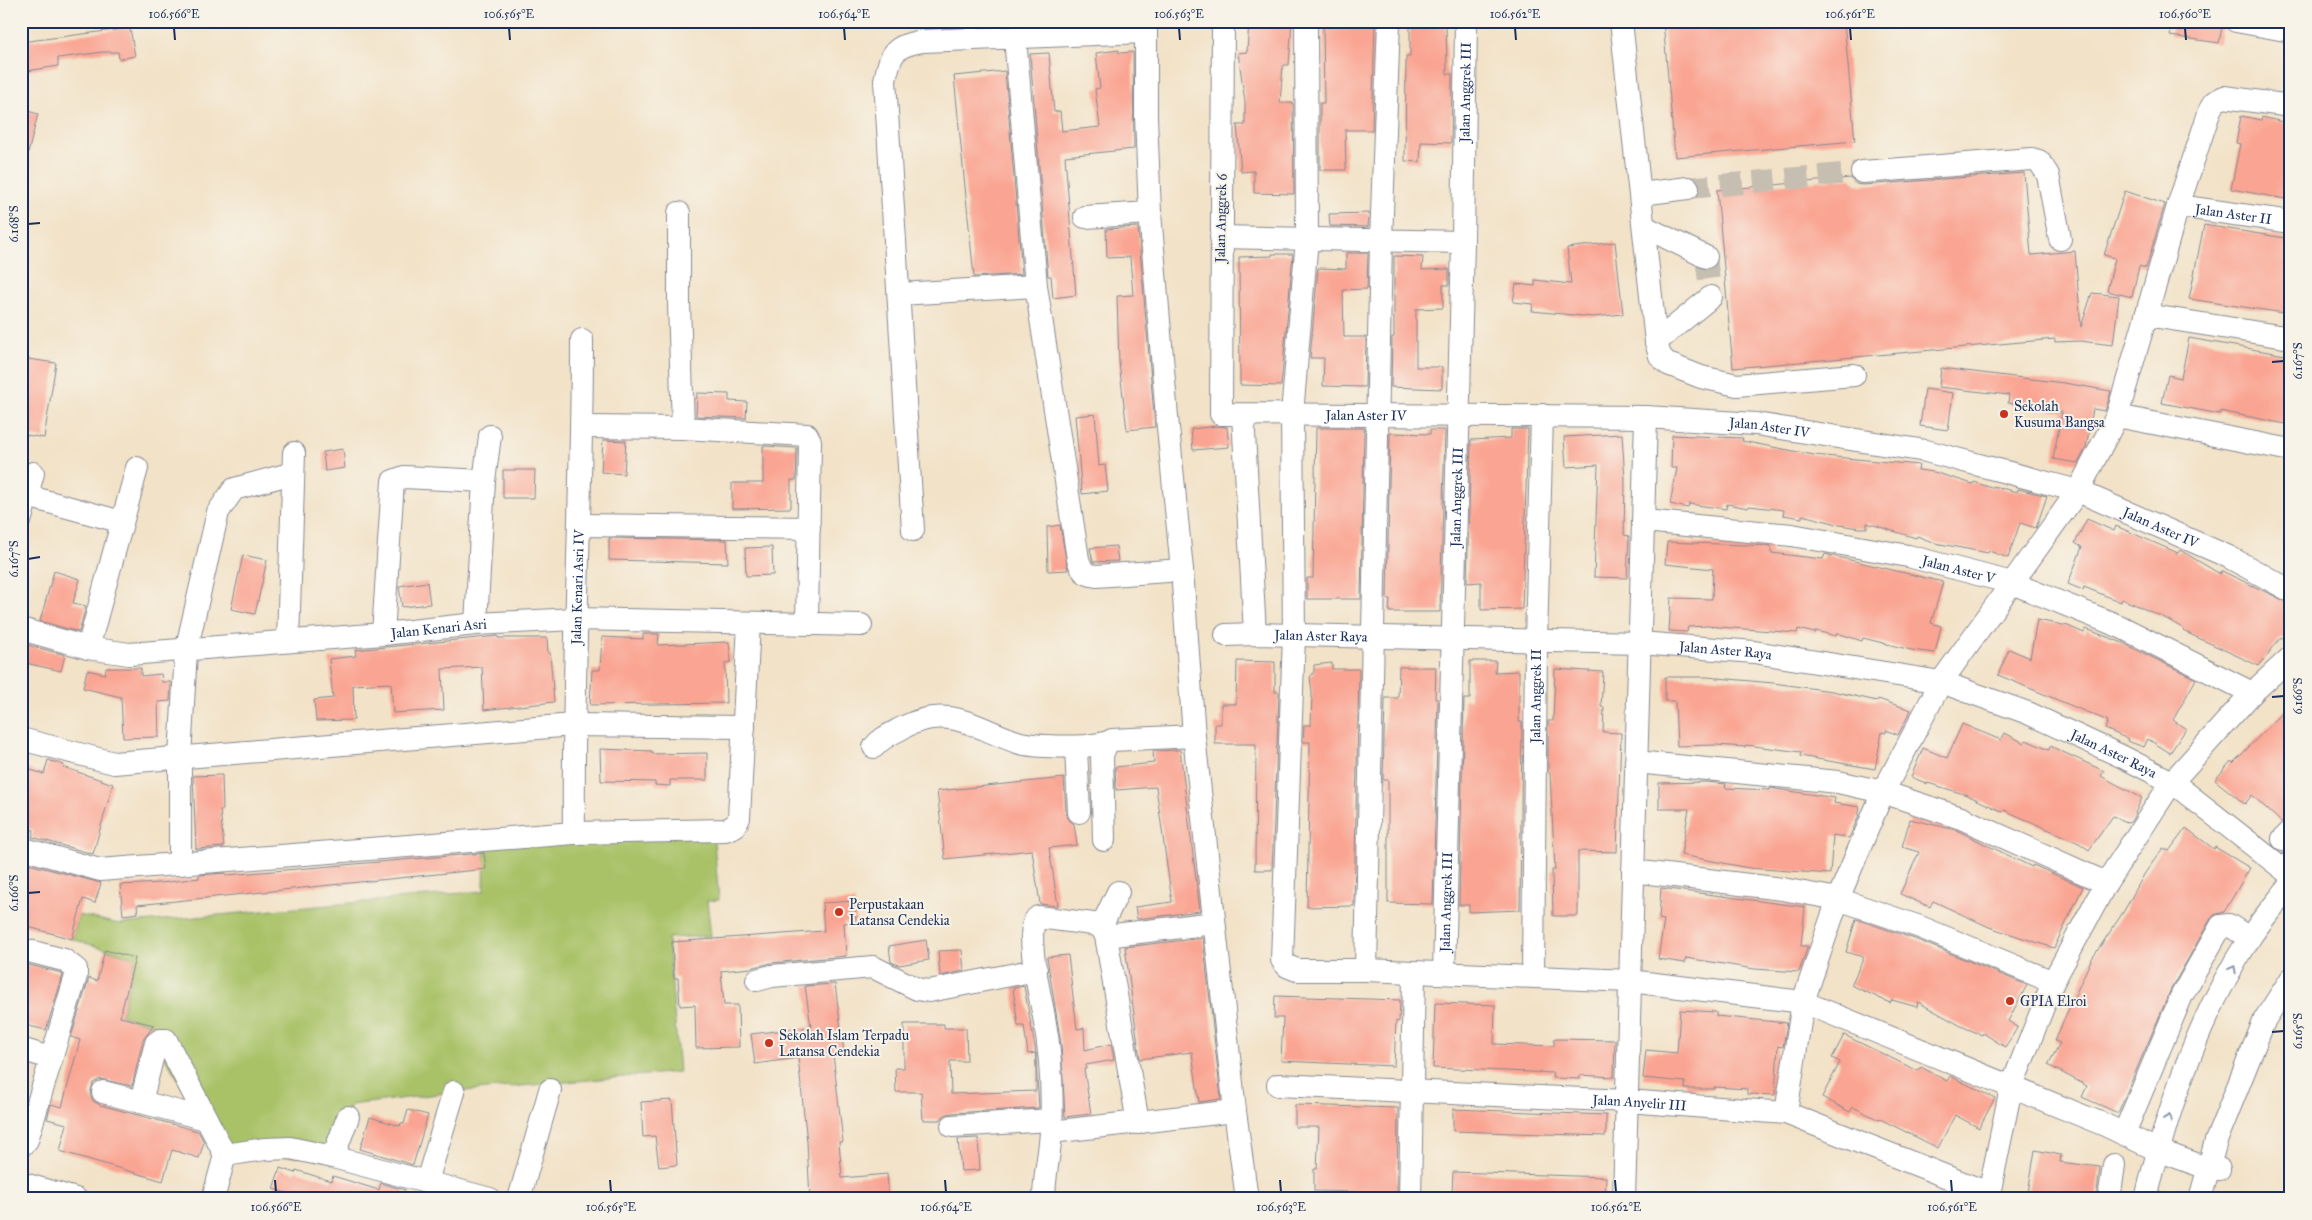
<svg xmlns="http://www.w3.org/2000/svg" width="2312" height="1220" font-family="'IM FELL Great Primer',serif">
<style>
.green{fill:#a9c268;stroke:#627863}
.building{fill:#faa593}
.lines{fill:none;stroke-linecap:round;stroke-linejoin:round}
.minor-tunnel{stroke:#c7beb2;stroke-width:22;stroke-dasharray:22 11;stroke-linecap:butt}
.minor-casing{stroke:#868892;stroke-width:24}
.minor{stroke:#fff;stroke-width:22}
.oneway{stroke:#8d97ae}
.ticks{fill:none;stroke:#1b2f5e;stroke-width:2}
.poi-dot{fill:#c8321e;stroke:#f7f3e8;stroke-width:2}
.labels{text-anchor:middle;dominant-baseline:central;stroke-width:4;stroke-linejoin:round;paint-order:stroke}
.street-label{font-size:14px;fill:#1b2f5e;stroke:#f7f3e8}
.poi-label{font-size:14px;fill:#1b2f5e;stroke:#f7f3e8;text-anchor:start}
.neatline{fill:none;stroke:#1b2f5e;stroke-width:2}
.ticks-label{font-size:12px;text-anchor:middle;fill:#1b2f5e}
</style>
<rect width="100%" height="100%" fill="#f7f3e8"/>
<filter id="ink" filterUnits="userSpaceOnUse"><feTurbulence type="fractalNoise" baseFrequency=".02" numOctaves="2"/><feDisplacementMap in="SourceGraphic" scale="10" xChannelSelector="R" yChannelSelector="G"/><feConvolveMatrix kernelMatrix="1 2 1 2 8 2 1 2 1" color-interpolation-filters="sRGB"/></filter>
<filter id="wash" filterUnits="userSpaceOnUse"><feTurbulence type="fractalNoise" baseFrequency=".0096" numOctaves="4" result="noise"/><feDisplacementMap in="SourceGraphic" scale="20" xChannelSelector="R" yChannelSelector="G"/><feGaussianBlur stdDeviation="1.12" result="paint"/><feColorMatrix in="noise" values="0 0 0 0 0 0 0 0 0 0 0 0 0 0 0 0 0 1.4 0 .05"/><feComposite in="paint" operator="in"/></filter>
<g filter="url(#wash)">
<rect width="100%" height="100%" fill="#f2e2c7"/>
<!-- green -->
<path class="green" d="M713,831l6,69 -12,1 4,35 -43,2 11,134 -225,20 -103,13 -18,52 -108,-2 -69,-112 -2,-18 -33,-9 14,-58 -63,-19 7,-24 40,9 365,-33 1,-51z"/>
<g id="blocks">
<!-- building -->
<g class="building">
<path d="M1249,21h43l-3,44h-6l-3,38h13l1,91 -40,-1v-22l-13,1 -4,-47h8v-23l-7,-49 9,-1z"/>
<path d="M1323,21h52l-3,109h-27l1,40h-26v-67h4z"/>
<path d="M1410,21h36l1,53h5l-1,69 -30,-1 -1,20 -15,-1 1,-105h4z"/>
<path d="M1663,21h181l11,120 -180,16z"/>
<path d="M2172,21h51l-4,22 -49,-7z"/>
<path d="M130,28l5,28 -16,3 -1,-7h-15l-45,6v8l-31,5 -6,-29z"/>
<path d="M1119,50v3l14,-1 1,97 -69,7 11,139 -23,3 -2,-22h-3l-18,-222 19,-1 5,59 6,-1 2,20 38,-4 -5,-38 5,-1 -4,-35z"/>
<path d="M1005,71l17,203 -48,3 -20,-201z"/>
<path d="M21,109l17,5 -11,43 -6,-1z"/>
<path d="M2241,116l20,4 1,-3 29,7v76l-60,-11 9,-45 -4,-1z"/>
<path d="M2024,173l7,82 44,-4 6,76 11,-34 27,3 -6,49 -33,-4 -25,1v-3l-322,29 -16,-178 134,-12 5,6 7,1z"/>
<path d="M2125,191l40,13 -19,64 -7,-2 -7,31 -25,-6 8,-33 -11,-3z"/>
<path d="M1369,213l-1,14 -38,-1 -1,-12z"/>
<path d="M2204,225l87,14v75l-102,-15z"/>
<path d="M1138,227l17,200 -28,3 -8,-67 -2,-67 16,-1 -3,-38 -23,1 -1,-29z"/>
<path d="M1615,242l8,72 -30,3 -61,-6 1,-7 -20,-2 3,-18 19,2v-6l36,4 -4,-36z"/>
<path d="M1346,253h22l-1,36 -24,1 1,47h22l-1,50 -42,-1 1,-28h-14l8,-90 28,1z"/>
<path d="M1272,254h21l-12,132 -41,-1 -1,-128 33,-1z"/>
<path d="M1394,256l29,1 -1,13 27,-1v16h-6v23l-27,1v58h26v22l-51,-2 1,-50h2z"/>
<path d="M2189,338l102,18v69l-71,-14v3l-58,-11 6,-28 13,3z"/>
<path d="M21,358l35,5 -12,75 -23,-4z"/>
<path d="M1941,368l123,15 47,8 -6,20 -12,-2 -7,39 -8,15 -25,-4 9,-47 -54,-9 1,-8 -70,-8z"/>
<path d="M1925,389l28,4 -5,37 -28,-4z"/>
<path d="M697,393l32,1v7l18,1 -1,16 -50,-2z"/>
<path d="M1095,414l4,52 6,-1 3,26 -26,3 -7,-78z"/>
<path d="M1218,426l9,1 2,20 -36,3 -2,-21z"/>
<path d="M1316,428h48l-3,171h-54v-21h6z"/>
<path d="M1511,429h17l-6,180 -41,1v-28l-14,1 4,-143 40,-2z"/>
<path d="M1430,430h15l-5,182h-51l1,-13h-3l3,-166 40,1z"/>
<path d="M1622,434l3,46 -1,55 5,1 -2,42 -33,-1 4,-112 -32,2 -2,-30z"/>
<path d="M1672,435l71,3 -1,3 72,14 105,10 -1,5 16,2 39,12 1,-2 18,6 1,-2 24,6 1,-3 29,7 -11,32 -16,-5 -12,35 -19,-7 -1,2 -53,-10 -18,-7 -1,2 -49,-15v5h-9l-24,-4v-1l-32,-8v3l-19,-3 1,-5 -35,-4 -1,2 -21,-4 -1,5 -37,-5 -1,4 -18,-4 7,-36h-6z"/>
<path d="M603,440l23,1 -2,33 -23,-2z"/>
<path d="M763,446l34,2 -1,32h-5v28l-59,1v-26h31z"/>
<path d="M343,449l2,19 -20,3 -2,-19z"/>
<path d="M503,470h32l-1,28h-31z"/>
<path d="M2087,519l27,12 2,-5 62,27 2,-3 40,24 2,-3 69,33v23l-7,12 -3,-2 -22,29 -76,-35 1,-2 -19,-11 -43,-19 -1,3 -37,-15 -1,3 -15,-6 14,-37 -7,-4z"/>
<path d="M1060,525l8,45 -20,1 -1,-44z"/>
<path d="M609,538l118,2 1,23 -119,-3z"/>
<path d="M1667,542l104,4v7l52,6 2,-5 118,28 -12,41 10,3 -6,27 -24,-3 -48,-12 -1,3 -25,-8 -1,3 -20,-5 -1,2 -17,-4 -1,4 -90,-7 -19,1 -1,5 -18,-1 2,-33 41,1 1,-30 -48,-5z"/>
<path d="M1116,546l2,15 -25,1 -3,-14z"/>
<path d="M772,547l1,28 -27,1 -1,-28z"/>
<path d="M243,555l24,5 -12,54 -24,-5z"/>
<path d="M54,571l26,8 -7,24 13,3 -7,26 -39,-11z"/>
<path d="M427,582l3,22 -28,3 -3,-21z"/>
<path d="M2037,620l31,6 16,7 2,-4 37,14 73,36 -23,41 13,9 -16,24 -22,-14 -4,8 -17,-6 1,-2 -23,-10 3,-8 -110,-46 11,-26 21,9z"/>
<path d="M643,634h16l-1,11 71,-3 2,20 -6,1 1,40 -136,2 2,-35h8l2,-33 41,2z"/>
<path d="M498,636v2h49l1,15h2l4,49 -70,8 -2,-43 -40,2 2,41 -51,3 -2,-30 -38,2 1,35 -38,1 -2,-21 19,-2 -4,-39 27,-3 -1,-6z"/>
<path d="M21,643l44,12 -4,16 -40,-9z"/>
<path d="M1237,661l38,1v30h4l-7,178h-17l1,-126h-41v-20h6v-20h15z"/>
<path d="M1470,661h26l-1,11 24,-1v51h3l-2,188 -51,2v-7h-10l5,-206h6z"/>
<path d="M1332,663v6h27l-5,237 -47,1 3,-165h-7l1,-17h7l1,-32 -2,-16 4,-5v-7z"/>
<path d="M1399,667h37l-1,32h3l-5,205 -45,-1v-123h-5l2,-82h13z"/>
<path d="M106,668h35v8l20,-2 1,8h9l-1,19 -12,1 1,35 -36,1 -2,-41 -38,-9 4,-18 18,4z"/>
<path d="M1555,669l48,3 -2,35h3l-1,25 18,1 -4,119 -39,-1v65h-25l-1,-46h3l-5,-96 -2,-2v-51h5z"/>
<path d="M1665,677h42l66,6 59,8 45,10 1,-2 33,11 -13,25 -12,-5v3l-4,-1 -7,37 -75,-13 1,-4 -55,-7 -1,2 -29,-2 -39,1 -2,-45h-10z"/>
<path d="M2291,704v113l-10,5 -29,-27 -7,9 -30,-24 16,-19 2,2z"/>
<path d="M1962,724l39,16 4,-7 19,10 2,-3 23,10 1,-4 54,25 -3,5 41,22 -10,22 -3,3 -16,-7 -24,34 -10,-7 -75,-33 -1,2 -36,-17 -39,-12v1l-17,-7 12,-29 24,10z"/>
<path d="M600,749l52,2v3l55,-1v27h-37v6l-15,-1v-3l-54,-1z"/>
<path d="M1180,750l20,161 -63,8 -2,-12 37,-5 -5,-36 -11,-79 -40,3 -1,-23 39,-4 -1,-12z"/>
<path d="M48,760l16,5 -1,2 50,17 -20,70 -61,-17 2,-7 -13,-3v-49l3,-10 20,6z"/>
<path d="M222,775l1,35h-3l4,37 -28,2 -3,-73z"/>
<path d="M1064,778l2,35 2,6 6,5 3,21 -28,3 9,58 -18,-2 -8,-54 -87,9 -8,-68z"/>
<path d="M1706,782l20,2 -1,4 45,2v-2l65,10 -1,5 26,4 -2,11 -9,20 -16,-3 -3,39 -81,-6 -68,-13 8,-46h-30v-26z"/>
<path d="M1910,819l46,11 76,37 1,-2 50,22 -29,61 -65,-21 -56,-26 -3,6 -30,-13 19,-42 -17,-5z"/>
<path d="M2186,828l28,21 1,-2 35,21 -26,44 -10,3 -4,5 -39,69 -53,124 -36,-16 5,-11 -39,-21 12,-22 -5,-2 7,-17 29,-64 33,-49 21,-38 18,-25 6,3z"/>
<path d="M484,853l2,16 -349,36 1,8 -15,2 -3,-30 41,-2 38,-5v-3l27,-2v2z"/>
<path d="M21,862l80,21 -6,20 -12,-4 -11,40 -51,-14z"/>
<path d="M1661,888l144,19 -4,39h7l-9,26 -44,-3 -69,-11 -1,5 -27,-4 6,-39 -5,-1z"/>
<path d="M855,901l1,21 -12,1 2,33 -75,7 -20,5 -30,3 3,34h14l1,42 -43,1 -1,-43 -15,1 -2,-28h-4l-2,-36 152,-11 -2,-28z"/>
<path d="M1856,919l59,20 112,46 -19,36 10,6 -13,20 -22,-14 -1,2 -21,-9 -43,-24 -1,5 -25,-7 -2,3 -39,-18 13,-28 -18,-5z"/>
<path d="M1203,938l18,161 -22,3 -7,-50 -52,7 -15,-112z"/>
<path d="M926,940l3,20 -30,5 -8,-3 -2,-16z"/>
<path d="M105,950l30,8 -15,59 34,8 -11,15 -11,46 -32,-7 -7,4 -3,12 3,6 7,4 98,26 6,11 -5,16 -27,-8 -9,31 -103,-30 7,-27 -20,-5 4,-15 11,3 18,-67 -9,-3 18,-59 8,3z"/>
<path d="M962,950l2,21 -24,5 -2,-25z"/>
<path d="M1068,955l9,74 7,-1 1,22 26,-6 3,16 -28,5v4h-2l7,45 -26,3 -4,-73 -14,-87z"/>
<path d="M21,963l37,9 5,3 -17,55 -25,-6z"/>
<path d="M835,984l9,68 -11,2 10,88h-4l3,36 45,-4 2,25h-79l-3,-57 -9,-84 -43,6 -4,-30 60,-7 -6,-41z"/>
<path d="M1024,986l11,61 4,61 -88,5 -6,2 -5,5h-17l-2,-28h-25l-1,-24h9v-44h40v4h22l1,33h-17l1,33 85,-3v-38l-8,1 -4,-28h-6l-5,-38z"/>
<path d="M1275,996l125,4 -1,22 -3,-1 -2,45 -113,-5 2,-43h-9z"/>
<path d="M1435,1003l60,2 -1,39 60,2v-7l61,1 -1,37 -34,-2v4l-28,-1 1,-5 -120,-5z"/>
<path d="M1680,1010l36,2v4l71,7 -4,24 -5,-1 -3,49 -28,-1v-5l-33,-2v2h-29v-7l-42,-4 3,-28 31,3z"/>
<path d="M1844,1035l74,36 3,-4 26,14 3,-5 45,22 -16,30 -24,-13 -17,33 -58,-29 -1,1 -26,-13 -3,5 -28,-15 18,-35 -8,-4z"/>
<path d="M672,1100l5,65 -18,2 -4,-31 -12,1 -2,-35z"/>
<path d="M1295,1105l103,3 -1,85 -83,-2v-22h3l2,-42h-24z"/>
<path d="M1453,1109l153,6v21l-153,-5z"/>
<path d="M408,1110l20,5 -15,50 -53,-16 10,-32 30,9 1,-3 3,1z"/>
<path d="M978,1138l2,32 -19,1 -3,-32z"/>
<path d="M2035,1150l26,5 -1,7 40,5 -4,32h-69z"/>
<path d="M280,1168l15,5 1,-3 35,11 2,-5 46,14 2,-7 24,7 -3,9h-80l-17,-5 -1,4 -31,-9z"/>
<path d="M1453,1172l153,5 -1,22 -153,-5z"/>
</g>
</g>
</g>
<g filter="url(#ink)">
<use href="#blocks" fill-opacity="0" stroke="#868892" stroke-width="1"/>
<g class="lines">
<!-- minor-tunnel -->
<g class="minor-tunnel">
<path d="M1688,188l174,-16"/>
<path d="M1706,257l5,40"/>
</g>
<defs>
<g id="minor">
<path d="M1146,21v96l4,96 17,204 15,153 12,166 41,375 12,88"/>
<path id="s1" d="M1223,21l-2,393 425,3 110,7 170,27 152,40 151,66 62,34"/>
<path d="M1306,21l1,218 -15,175 2,222 -12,324 5,6 10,4h69l264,11 173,21 302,123 52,25 50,18 12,1"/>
<path d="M1621,21l35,321 4,14 8,8 33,13 36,8 117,-10"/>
<path d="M2236,21l55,10"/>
<path d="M1015,37l21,249 42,273c4,12 6,15 18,17l86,-6"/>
<path d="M1862,172l170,-13 7,2 9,14 12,64"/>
<path d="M1641,194l47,-6"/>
<path id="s2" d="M2178,206l113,16"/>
<path d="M679,213v90l4,125"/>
<path d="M1085,217l65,-4"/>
<path d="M1645,227l61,30"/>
<path d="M1221,237l242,5"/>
<path d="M900,294l136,-8"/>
<path d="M2146,315l145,23"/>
<path d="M1656,342l55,-45"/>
<path d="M1243,415l12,219"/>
<path d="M2117,416l174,34"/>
<path d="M582,427l101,1 124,7 3,6 -3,183"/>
<path d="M27,496l95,26"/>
<path d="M21,518l12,-45"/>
<path id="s3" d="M1644,521l148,14 116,21 104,27 109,44 131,66"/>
<path d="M581,525l228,3"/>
<path d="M913,530l-28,-450c6,-28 9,-34 38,-39l222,-9"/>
<path d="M476,624l8,-143 6,-45"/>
<path id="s4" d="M21,629l67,19 41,6 254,-20 93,-10 99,-5 286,6"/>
<path d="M383,634l10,-153 11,-4 80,4"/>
<path id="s5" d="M1226,635l29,-1 385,9 114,9 187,30 87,31 95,44 49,25 119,93"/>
<path d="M288,641l6,-188"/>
<path d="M88,648l49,-180"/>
<path d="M21,739l93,24 459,-38 171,2"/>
<path d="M874,747c7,-9 17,-13 28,-19 46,-25 73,0 115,14 14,5 54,5 69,4 9,-2 18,-1 26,-6l82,-4"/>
<path d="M1076,747l3,65"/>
<path d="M1636,762l202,20 45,10 78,26 145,65"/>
<path id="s6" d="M574,833c-2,-165 8,-329 8,-493"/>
<path d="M2283,839l8,-8"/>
<path d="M1104,840l-2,-85 5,-12"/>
<path d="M21,848l79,22 474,-37 151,-3 10,-4 4,-8 10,-195"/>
<path d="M180,864v-107l6,-106 32,-139 16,-23 59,-16"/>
<path d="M1633,871l149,18 56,10 82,28 133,55"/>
<path d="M1101,927l17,-35"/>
<path d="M1106,936l108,-13"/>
<path d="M21,949l43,11 12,9v7l-49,164 -6,6"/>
<path d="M1366,970l15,-729 8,-220"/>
<path id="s7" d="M1444,973l19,-731 3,-221"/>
<path id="s8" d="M1533,976l3,-335 6,-226"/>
<path d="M757,980l15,-4 101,-9 44,22 12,2 107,-21"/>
<path d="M21,1049l29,9"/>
<path id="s9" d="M1278,1085l349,16 159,12 202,80"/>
<path d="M103,1092l103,27"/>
<path d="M141,1102l15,-59 4,-3h6l59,115"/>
<path d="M1786,1113l17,-111 35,-103 45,-107 58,-110 137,-191 39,-75 61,-210 32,-96 4,-8 10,-5 67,9"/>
<path d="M2128,1124l54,-129 39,-69 8,-1 20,13"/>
<path d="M952,1126l99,-6"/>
<path d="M1051,1132l184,-21"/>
<path d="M333,1157l15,-40"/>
<path d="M427,1181l27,-89"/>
<path d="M21,1183l55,16"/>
<path d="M213,1199l12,-44 40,-6 25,-1 43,9 157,42"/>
<path d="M519,1199l31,-109"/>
<path d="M1044,1199c0,-23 6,-46 7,-68 2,-39 0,-76 -7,-114 -3,-17 -21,-91 -6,-100l55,7 8,3 5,9 32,187"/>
<path d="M1410,1199l4,-226"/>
<path d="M1624,1199l22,-782"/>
<path d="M1988,1199l23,-111 42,-106 53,-99 66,-101 80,-89 39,-36"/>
<path d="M2109,1199l5,-34"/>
<path d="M2146,1199c21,-90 53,-182 103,-260 12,-19 28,-37 42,-55"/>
<path d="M2200,1199l16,-58 49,-122 26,-40"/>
</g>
</defs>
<!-- minor casing -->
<use href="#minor" class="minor-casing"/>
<!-- minor -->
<use href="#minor" class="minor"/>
</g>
<!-- one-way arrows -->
<defs><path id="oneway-chevron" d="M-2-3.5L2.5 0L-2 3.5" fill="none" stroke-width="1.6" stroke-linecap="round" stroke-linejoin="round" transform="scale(1.25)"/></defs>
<g class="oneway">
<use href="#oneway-chevron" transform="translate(2233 969) rotate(-62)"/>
<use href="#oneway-chevron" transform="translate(2168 1118) rotate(-70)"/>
</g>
</g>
<!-- ticks -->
<path class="ticks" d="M174,28l1,12M509,28l1,12M844,28l1,12M1179,28l1,12M1515,28l1,12M1850,28l1,12M2185,28l1,12M28,224l12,-1M2272,362l12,-1M28,559l12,-2M2272,697l12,-1M28,893l12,-1M2272,1032l12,-1M275,1180l1,12M610,1180l1,12M945,1180l1,12M1280,1180l1,12M1615,1180l1,12M1951,1180l1,12"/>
<!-- markers -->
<g class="poi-dot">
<circle cx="2004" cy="414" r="5"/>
<circle cx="839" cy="912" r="5"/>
<circle cx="2010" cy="1001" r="5"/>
<circle cx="769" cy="1043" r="5"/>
</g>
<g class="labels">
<!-- street labels -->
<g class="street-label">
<text stroke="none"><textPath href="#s7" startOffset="881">Jalan Anggrek III</textPath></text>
<text stroke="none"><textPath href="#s2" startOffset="56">Jalan Aster II</textPath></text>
<text transform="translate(1221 218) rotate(-89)">Jalan Anggrek 6</text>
<text stroke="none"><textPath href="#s1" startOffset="538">Jalan Aster IV</textPath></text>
<text stroke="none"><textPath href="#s1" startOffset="942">Jalan Aster IV</textPath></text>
<text stroke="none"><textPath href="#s7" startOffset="476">Jalan Anggrek III</textPath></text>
<text stroke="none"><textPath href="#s1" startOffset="1348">Jalan Aster IV</textPath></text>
<text stroke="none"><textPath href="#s3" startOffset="319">Jalan Aster V</textPath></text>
<text stroke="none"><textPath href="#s6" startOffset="246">Jalan Kenari Asri IV</textPath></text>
<text stroke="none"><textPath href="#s4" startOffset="422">Jalan Kenari Asri</textPath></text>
<text stroke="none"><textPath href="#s5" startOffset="95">Jalan Aster Raya</textPath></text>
<text stroke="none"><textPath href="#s5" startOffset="500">Jalan Aster Raya</textPath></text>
<text stroke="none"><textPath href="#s8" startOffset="280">Jalan Anggrek II</textPath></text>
<text stroke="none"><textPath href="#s5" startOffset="905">Jalan Aster Raya</textPath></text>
<text stroke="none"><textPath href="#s7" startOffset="71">Jalan Anggrek III</textPath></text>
<text stroke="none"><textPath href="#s9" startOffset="362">Jalan Anyelir III</textPath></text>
</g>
<!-- poi labels -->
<g class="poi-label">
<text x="2014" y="406">Sekolah<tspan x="2014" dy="16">Kusuma Bangsa</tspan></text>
<text x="849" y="904">Perpustakaan<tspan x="849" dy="16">Latansa Cendekia</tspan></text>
<text x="2020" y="1001">GPIA Elroi</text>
<text x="779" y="1035">Sekolah Islam Terpadu<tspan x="779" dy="16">Latansa Cendekia</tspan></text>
</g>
</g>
<!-- margin -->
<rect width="2312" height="1220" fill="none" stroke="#f7f3e8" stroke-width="55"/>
<rect x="28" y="28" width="2256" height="1164" class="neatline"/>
<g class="ticks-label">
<text x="174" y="18">106.566°E</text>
<text x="509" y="18">106.565°E</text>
<text x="844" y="18">106.564°E</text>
<text x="1179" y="18">106.563°E</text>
<text x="1515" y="18">106.562°E</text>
<text x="1850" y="18">106.561°E</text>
<text x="2185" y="18">106.560°E</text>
<text transform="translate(14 224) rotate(-90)" y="4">6.168°S</text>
<text transform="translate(2298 361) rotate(-90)" y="4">6.167°S</text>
<text transform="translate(14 559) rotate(-90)" y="4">6.167°S</text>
<text transform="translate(2298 696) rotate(-90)" y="4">6.166°S</text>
<text transform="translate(14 893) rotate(-90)" y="4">6.166°S</text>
<text transform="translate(2298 1031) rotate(-90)" y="4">6.165°S</text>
<text x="276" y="1211">106.566°E</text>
<text x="611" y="1211">106.565°E</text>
<text x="946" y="1211">106.564°E</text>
<text x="1281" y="1211">106.563°E</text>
<text x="1616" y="1211">106.562°E</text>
<text x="1952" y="1211">106.561°E</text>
</g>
</svg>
